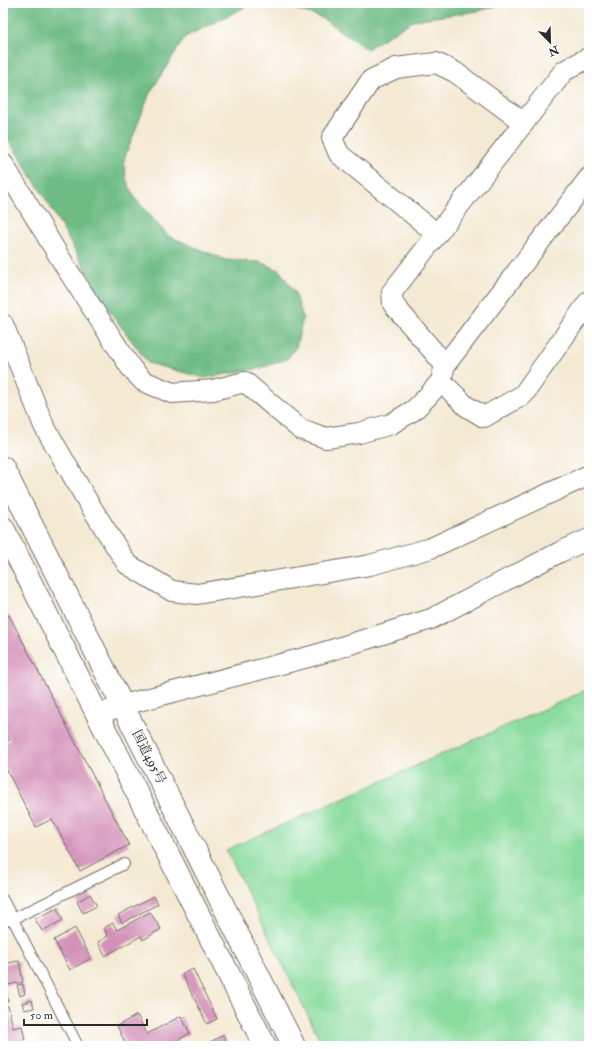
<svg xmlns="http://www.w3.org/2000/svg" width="592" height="1049" font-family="'IM FELL Double Pica','Noto Serif JP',serif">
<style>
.green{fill:#89dc9d;stroke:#5a8464}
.forest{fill:#6ebc84;stroke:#4c7458}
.building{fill:#d390b8}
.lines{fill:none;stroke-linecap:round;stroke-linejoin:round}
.service-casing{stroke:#716e66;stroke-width:12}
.minor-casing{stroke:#716e66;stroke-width:22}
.trunk-casing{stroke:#716e66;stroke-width:24}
.service{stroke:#fff;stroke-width:10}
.minor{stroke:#fff;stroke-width:20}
.trunk{stroke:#fff;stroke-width:22}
.labels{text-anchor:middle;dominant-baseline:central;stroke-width:3;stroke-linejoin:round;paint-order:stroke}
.street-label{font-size:13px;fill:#2b2b2b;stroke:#fff}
</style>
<rect width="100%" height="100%" fill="#fff"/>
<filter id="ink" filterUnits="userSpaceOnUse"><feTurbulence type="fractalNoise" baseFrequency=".025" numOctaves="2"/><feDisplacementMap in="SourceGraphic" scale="8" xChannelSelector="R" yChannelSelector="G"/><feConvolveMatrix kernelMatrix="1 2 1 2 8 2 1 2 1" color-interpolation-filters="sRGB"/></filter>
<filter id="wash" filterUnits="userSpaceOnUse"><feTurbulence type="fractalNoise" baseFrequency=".012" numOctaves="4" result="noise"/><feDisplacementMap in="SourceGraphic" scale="16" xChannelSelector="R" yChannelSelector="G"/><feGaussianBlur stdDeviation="0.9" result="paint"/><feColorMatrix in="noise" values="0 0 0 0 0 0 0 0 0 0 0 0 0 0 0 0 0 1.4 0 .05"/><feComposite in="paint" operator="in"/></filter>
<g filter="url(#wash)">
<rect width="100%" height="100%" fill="#f4e9d3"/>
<!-- green -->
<path class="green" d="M589,689v357h-266l-97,-196z"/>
<!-- forest -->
<g class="forest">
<path d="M3,3h250l-68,34 -35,56 -26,66 2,20 9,19 33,38 58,24 34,2 19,8 16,22 8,26 -7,29 -9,12 -26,9 -57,10 -56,-15 -42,-57 -61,-108 -42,-67z"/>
<path d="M277,3h234l-33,8 -64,9 -47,29 -47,-32z"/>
</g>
<g id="blocks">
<!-- building -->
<g class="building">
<path d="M9,615l120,230 -49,26 -28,-52 -16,8 -33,-64v-11l2,-1 -2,-2v-6l7,-3 -7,-13v-110z"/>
<path d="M90,894l7,12 -14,7 -6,-11z"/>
<path d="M154,896l4,8 -36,19 -4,-8z"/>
<path d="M57,908l6,12 -21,11 -7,-12z"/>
<path d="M150,912l11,17 -18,11 -2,-4 -36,20 -7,-14 10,-6 -4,-8 9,-5 4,7z"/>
<path d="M75,928l16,30 -21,12 -16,-30z"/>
<path d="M19,961l4,21 -20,4v-22z"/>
<path d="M193,969l24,50 -10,5 -25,-50z"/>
<path d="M23,984l2,10 -5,2 -3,-11z"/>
<path d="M3,987h2l3,15 -5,1z"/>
<path d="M32,1000l2,8 -10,2 -2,-7z"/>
<path d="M8,1006l5,22 9,-2 3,13 -22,6v-38z"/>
<path d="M137,1015l10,19 34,-18 9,17 -22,13h-32l-2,-3 -7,3 -10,-20z"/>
<path d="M223,1035l6,11h-26z"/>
</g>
</g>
</g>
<g filter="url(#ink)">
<use href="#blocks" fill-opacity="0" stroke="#716e66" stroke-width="1"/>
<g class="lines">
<defs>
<g id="service">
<path d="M3,900l75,146"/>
<path d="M3,921l10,-2 111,-55"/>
</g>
<g id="minor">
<path d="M3,164l62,102 66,102 12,13 29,12 41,-3 32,-8 55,47 26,9 33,-5 32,-9 23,-14 13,-13 14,-16 4,-16 144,-187"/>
<path d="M437,234l-98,-80 -7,-16 39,-58 25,-12 40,-5 19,9 69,51"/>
<path d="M3,324l41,102 44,76 39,62 45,27 25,3 173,-29 61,-17 158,-73"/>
<path d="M445,365l-52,-61 -1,-12 172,-221 22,-12 3,1"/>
<path d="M441,381l25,25 18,11 39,-22 66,-94"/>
<path d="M97,715l26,-10 189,-49 119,-37 129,-67 29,-13"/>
</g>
<g id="trunk">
<path d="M3,468l291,578"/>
<path d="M3,528l262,518"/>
</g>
</defs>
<!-- service casing -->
<use href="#service" class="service-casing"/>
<!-- minor casing -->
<use href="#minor" class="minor-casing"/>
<!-- trunk casing -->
<use href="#trunk" class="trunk-casing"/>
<!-- service -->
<use href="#service" class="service"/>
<!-- minor -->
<use href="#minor" class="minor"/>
<!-- trunk -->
<use href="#trunk" class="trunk"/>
</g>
</g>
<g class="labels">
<!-- street labels -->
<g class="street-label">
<text transform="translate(149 757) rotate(63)">国道495号</text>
</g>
</g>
<!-- margin -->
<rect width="592" height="1049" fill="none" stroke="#fff" stroke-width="16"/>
<!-- north arrow -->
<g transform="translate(550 42) rotate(157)" stroke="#ffffff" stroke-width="3" paint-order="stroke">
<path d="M0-3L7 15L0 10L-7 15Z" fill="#2b2b2b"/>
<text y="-6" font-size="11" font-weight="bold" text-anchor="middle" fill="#2b2b2b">N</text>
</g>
<!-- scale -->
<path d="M24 1019v6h123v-6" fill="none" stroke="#2b2b2b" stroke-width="2"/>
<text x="30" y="1019" font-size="12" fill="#2b2b2b" stroke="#ffffff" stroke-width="3" paint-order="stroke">50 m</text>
</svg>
